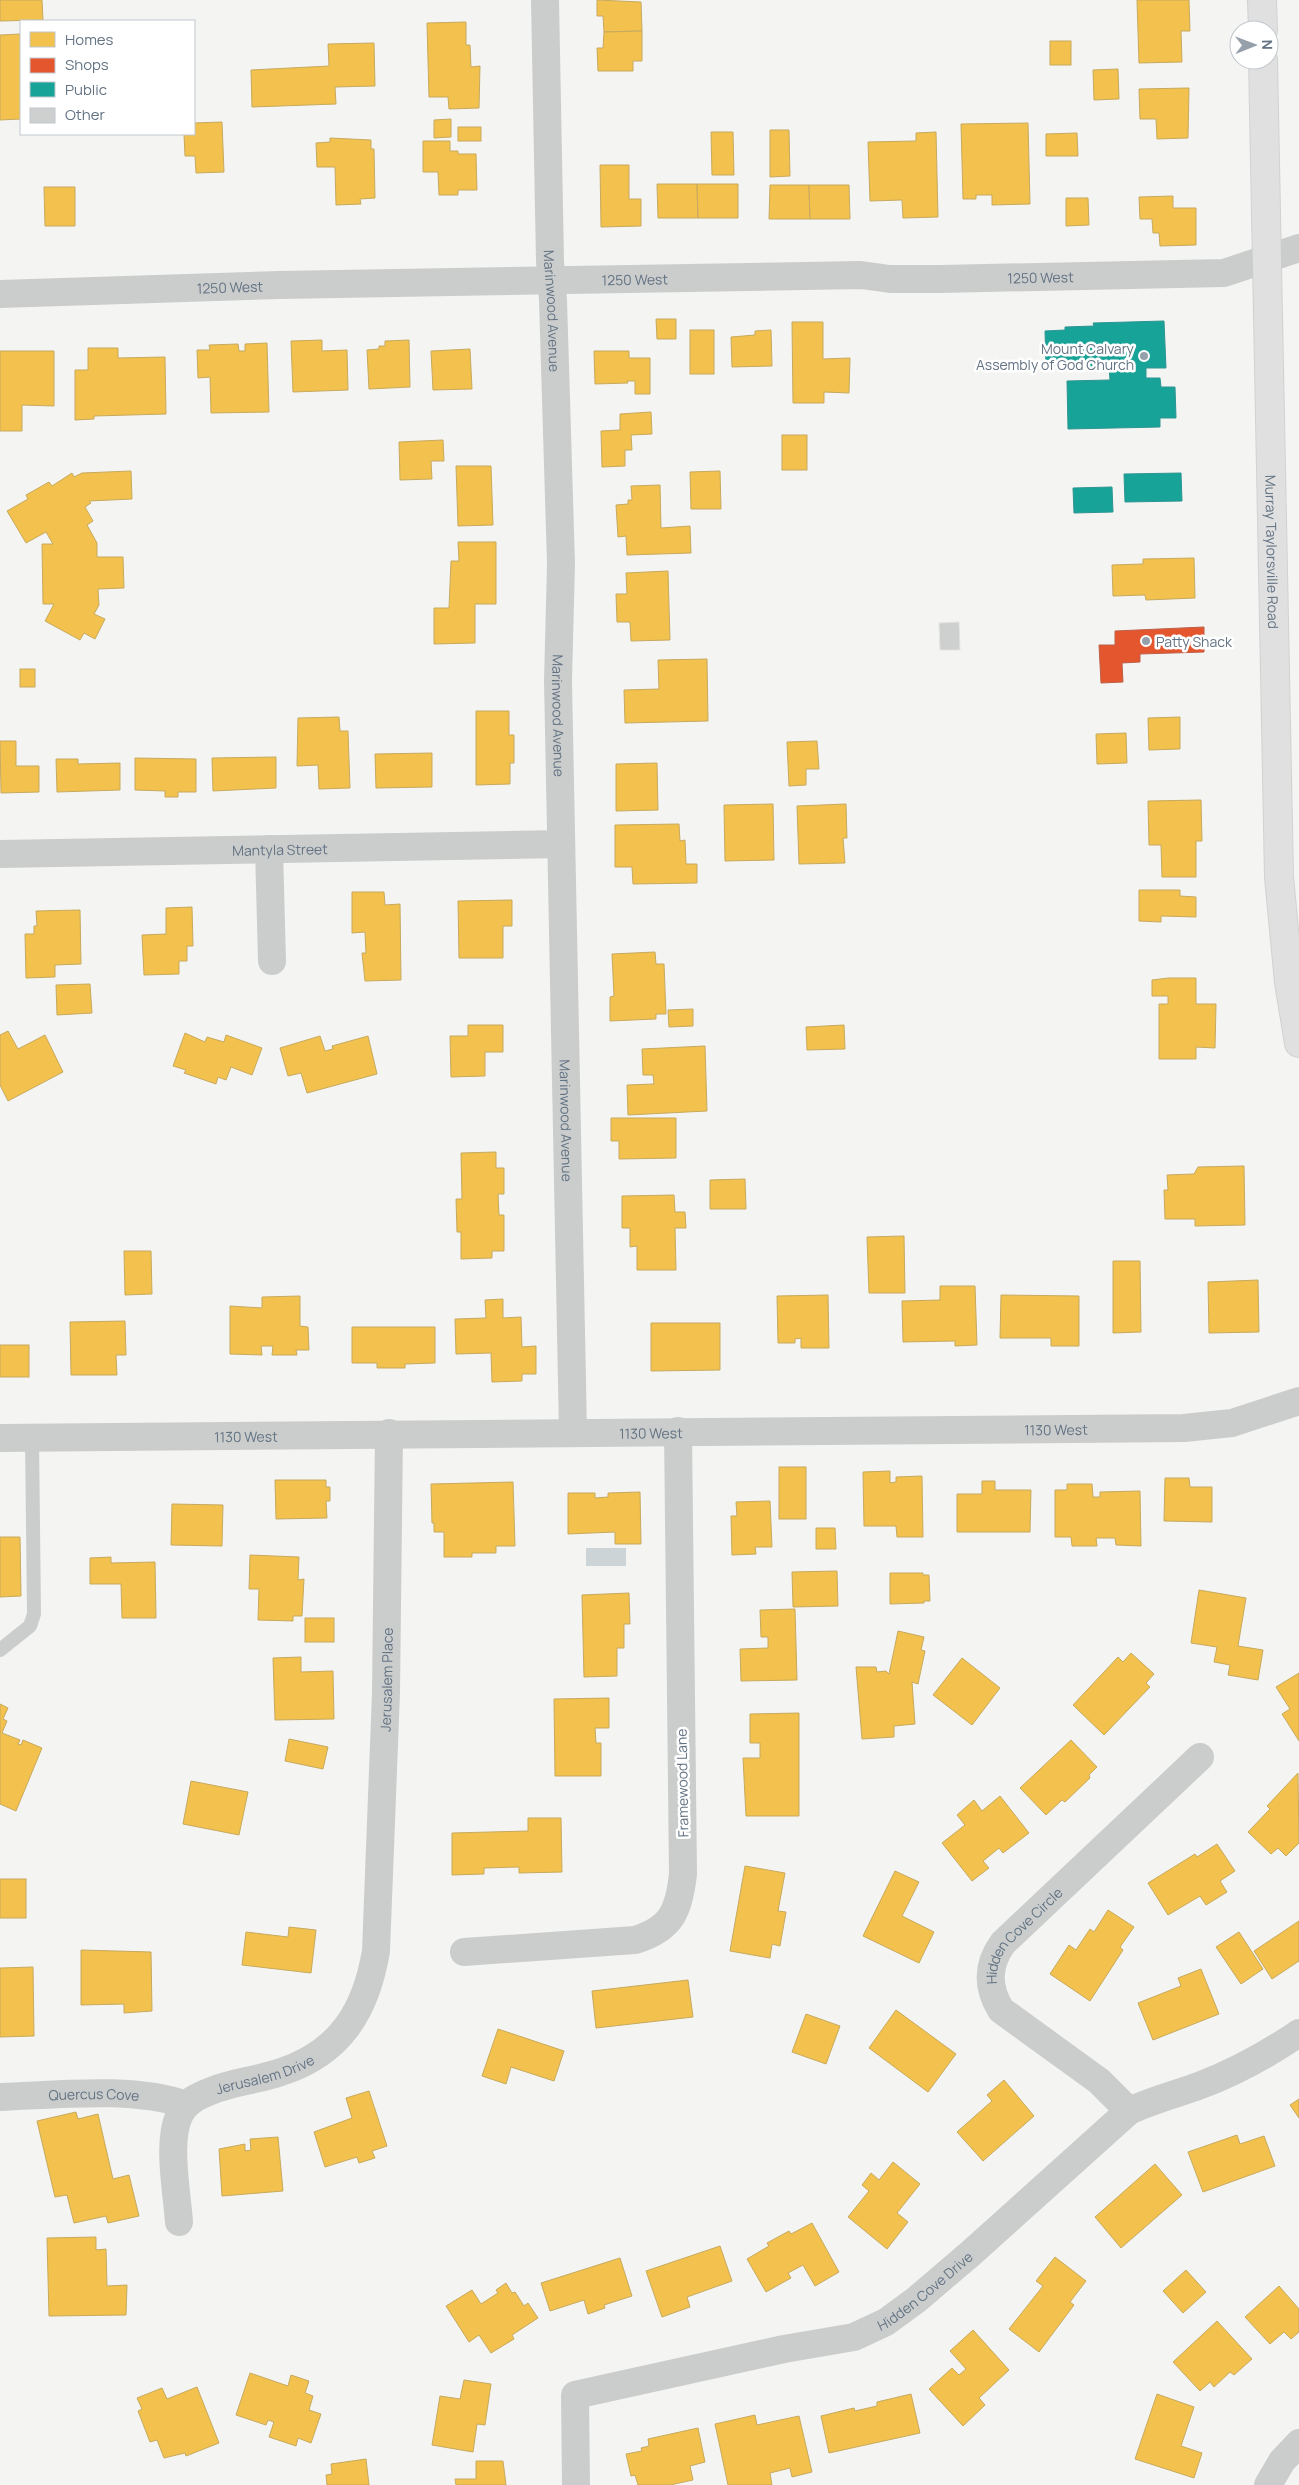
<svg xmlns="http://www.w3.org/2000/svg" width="1299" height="2485" font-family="Manrope,sans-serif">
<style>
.water{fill:#ccd4d7}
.homes{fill:#f2c14e;stroke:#c7aa5e}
.shops{fill:#e4572e;stroke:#bd5f48}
.public{fill:#17a398;stroke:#2e9592}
.building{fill:#cecfcf;stroke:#e3e3e2}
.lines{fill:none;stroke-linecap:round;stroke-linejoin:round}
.secondary-casing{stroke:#d0d2d2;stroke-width:30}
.lane{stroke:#cbcdcd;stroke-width:14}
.street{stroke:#cbcdcd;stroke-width:28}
.secondary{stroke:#e0e0e0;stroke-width:28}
.poi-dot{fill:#96a0aa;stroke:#fff;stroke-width:2}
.labels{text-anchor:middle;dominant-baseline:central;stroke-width:5;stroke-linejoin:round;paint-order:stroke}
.street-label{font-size:14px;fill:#637383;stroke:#fff}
.poi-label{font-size:14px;fill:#637383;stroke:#fff;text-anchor:end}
</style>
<rect width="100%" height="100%" fill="#f4f4f2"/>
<!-- water -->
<rect class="water" x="586" y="1548" width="40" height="18"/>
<!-- homes -->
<g class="homes">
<path d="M0,0h42l1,20 -43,1z"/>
<path d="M597,0l44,2 1,29 -38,1 -1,-16h-6z"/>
<path d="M1137,0h52l1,31h-9l1,31 -43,1z"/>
<path d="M466,22v23h4l1,22 9,-1 -1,42 -30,1 -1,-12h-19l-2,-74z"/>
<path d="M642,31v30h-9v10h-35l-1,-23h6l1,-16z"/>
<path d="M21,34v85l-21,1v-85z"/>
<rect x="1050" y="41" width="21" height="24"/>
<path d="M374,43l1,43 -40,1 1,17 -84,3 -1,-37 78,-4 -1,-22z"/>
<path d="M1118,69l1,30 -25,1 -1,-30z"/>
<path d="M1189,88l-1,50 -31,1 -1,-20h-16l-1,-30z"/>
<path d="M451,119v18l-17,1v-18z"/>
<path d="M222,122l2,50 -28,1 -1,-17h-10l-1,-22h10v-11z"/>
<path d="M1028,123l2,81 -38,1v-10h-16v4h-13l-2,-75z"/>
<rect x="458" y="127" width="23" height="14"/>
<path d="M770,130h19l1,46 -20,1z"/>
<path d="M711,132h22l1,43h-22z"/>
<path d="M936,132l2,85 -35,1 -1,-18 -32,1 -2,-59 48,-1v-8z"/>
<path d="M1077,133l1,23h-32v-22z"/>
<path d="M330,138l41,2v9h3l1,49 -15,1 1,5 -25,1 -1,-38h-18l-1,-24 14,-1z"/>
<path d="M423,141h27v10h8v3h18l1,36h-19v5h-19l-1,-23h-15z"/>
<path d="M600,165h29v34h12v27l-40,1z"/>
<path d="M657,184h40l1,34h-40z"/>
<path d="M697,184h41v34h-40z"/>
<path d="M770,185h39l1,34h-41z"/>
<path d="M809,185h40l1,34h-40z"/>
<path d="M44,187h31v39h-30z"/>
<path d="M1173,196v12h23v37l-36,1 -1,-13h-6l-1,-14h-12l-1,-22z"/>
<path d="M1066,198h22l1,27 -23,1z"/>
<path d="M656,319h20v20h-19z"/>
<path d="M792,322h31v37l27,-1 -1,35 -25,-1v11h-31z"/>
<rect x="690" y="330" width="24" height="44"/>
<path d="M771,330l1,36 -40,1 -1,-30 24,-2v-4z"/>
<path d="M322,340v11l25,-1 1,40 -55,2 -2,-51z"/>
<path d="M409,340l1,47 -41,2 -2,-39 12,-1v-3h6v-5z"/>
<path d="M267,343l2,69 -58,1 -1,-36 -12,1 -1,-28h13l-1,-5 29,-1 1,7h6v-7z"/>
<path d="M88,348h30v10l47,-1 1,57 -72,2v3l-19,1v-50h13z"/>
<path d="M470,349l2,40 -39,1 -2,-39z"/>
<path d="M0,351h54v55l-32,-1v26h-22z"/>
<path d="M594,351h35v7h21v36h-15v-13h-8l1,2 -33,1z"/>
<path d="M651,412l1,22 -21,1 1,15h-7v16l-23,1 -1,-36 19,-1v-16z"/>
<rect x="782" y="435" width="25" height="35"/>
<path d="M443,440l1,21h-13l1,18 -32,1 -1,-38z"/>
<path d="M456,466h35l2,59 -35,1z"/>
<path d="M131,471l1,28 -43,2 2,2 -6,4 8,14 -6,4 10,18v14h26l1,31 -26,1 1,16 -5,9 11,5 -10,20 -11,-6 -4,7 -35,-19 9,-17h-11l-1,-60h11l-7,-12 -20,11 -19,-32 21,-12 -2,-4 23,-13 3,4 20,-13 2,4 8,-4z"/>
<path d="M720,471l1,38h-30l-1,-37z"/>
<path d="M660,485l1,43 29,-2 1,27 -64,2 -1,-19 -8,1 -2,-32 12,-1v-4h4l-1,-14z"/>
<path d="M458,542h38v62h-21v39l-41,1v-36h15l2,-47h8z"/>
<path d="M1194,558l1,40 -49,2 -1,-5 -32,1 -1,-31 31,-1v-5z"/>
<path d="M668,571l2,69 -39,1 -1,-19h-13l-1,-28h11l-1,-21z"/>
<path d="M707,659l1,62 -83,2 -1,-33 35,-1 -1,-29z"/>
<rect x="20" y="669" width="15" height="18"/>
<path d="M476,711h33v24h5v28h-4v21l-34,1z"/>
<path d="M339,717l1,14h8l2,57 -31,1 -1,-24 -21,1 1,-48z"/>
<path d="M1180,717v32l-31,1 -1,-32z"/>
<path d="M1126,733l1,30 -30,1 -1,-30z"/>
<path d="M0,741h16v25h23v26l-38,1z"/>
<path d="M817,741l2,28h-13v16l-17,1 -2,-44z"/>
<path d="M432,753v34l-56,1 -1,-34z"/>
<path d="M276,757v31l-63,3 -1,-33z"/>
<path d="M135,758l61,1v33h-18v5h-13v-6l-30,-1z"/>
<path d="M56,759h22v5l42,-1v27l-63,2z"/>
<path d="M657,763l1,47 -42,1v-47z"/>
<path d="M1201,800l1,41h-6v36h-34l-1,-32h-12l-1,-44z"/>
<path d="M773,804l1,56 -49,1 -1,-56z"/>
<path d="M846,804l1,34h-4l2,25 -46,1 -2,-58z"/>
<path d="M679,824l1,17 5,-1 1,24h11v19l-64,1 -1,-17h-17v-42z"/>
<path d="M1139,890h41v6l16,1v20l-35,-1v6l-22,-1z"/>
<path d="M352,892h32l1,13 15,-1 1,76 -36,1 -3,-28h4l-1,-21 -13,1z"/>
<path d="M512,900v26h-9v32h-44l-1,-57z"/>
<path d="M192,907l1,39h-6v15h-8v13l-35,1 -2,-40 24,-1v-26z"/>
<path d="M80,910l1,54 -26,1v12l-29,1 -1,-44h9v-8h3l-1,-15z"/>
<path d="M655,952l1,12h8l2,50h-10v5l-46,2v-24l4,-1 -2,-42z"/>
<path d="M1168,978h28v26h20l-1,44 -19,-1v12h-37v-55h9v-8h-16v-16z"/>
<path d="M90,984l2,29 -35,2 -1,-30z"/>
<path d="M693,1009v17l-24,1 -1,-17z"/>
<path d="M468,1025h35v27h-18v24l-34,1 -1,-41h18z"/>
<path d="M844,1025l1,24 -38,1 -1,-23z"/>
<path d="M8,1031l10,18 27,-14 18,37 -55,29 -8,-16v-50z"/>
<path d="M185,1033l20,9 2,-5 17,5 2,-7 36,13 -10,27 -21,-8 -5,13 -8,-3 -2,7 -32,-11 2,-3 -13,-4z"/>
<path d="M320,1036l5,15 8,-2 -1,-3 36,-10 9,38 -70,19 -6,-20 -13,3 -8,-28z"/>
<path d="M705,1046l2,65 -79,4 -1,-30 27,-1 -1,-9h-10l-1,-26z"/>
<path d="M611,1118h65v40l-57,1v-18h-8z"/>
<path d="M496,1152v16h8v26h-6l1,21h5v36h-12v7l-31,1v-27h-4l-1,-33h6l-1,-46z"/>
<path d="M1244,1166l1,59 -50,1v-7h-30l-1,-29h4l-1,-15 27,-1 4,-7z"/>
<path d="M745,1179l1,30h-36v-29z"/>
<path d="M674,1195l1,17h10l1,16h-11l1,42h-39v-24l-7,1v-19h-8v-32z"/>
<path d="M904,1236l1,57h-36l-2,-56z"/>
<path d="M124,1251h27l1,43 -27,1z"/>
<path d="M1113,1261h27l1,71 -28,1z"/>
<path d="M1258,1280l1,52 -50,1 -1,-51z"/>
<path d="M940,1286h35l2,59 -22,1v-5l-52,1 -1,-41 38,-1z"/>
<path d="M828,1295l1,53h-28v-10l-6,1v4h-17l-1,-47z"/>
<path d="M1001,1295l78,1v50h-28v-8h-51z"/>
<path d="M300,1296v30l8,1 1,23h-13l1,5h-25l1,-9h-12l1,9 -32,-1v-48l32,2v-11z"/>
<path d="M503,1299v19l18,-1 1,30 14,-1v28h-14v7l-30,1 -1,-29 -35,1 -1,-35 31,-1 -1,-18z"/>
<path d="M125,1321l1,34h-10l1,20h-46l-1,-53z"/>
<path d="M651,1323h69v47l-69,1z"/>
<path d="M352,1327h83v36l-30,1v4h-28v-5h-25z"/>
<rect x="0" y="1345" width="29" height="32"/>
<rect x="779" y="1467" width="27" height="52"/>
<path d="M890,1471v12l6,-1v-5l26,-1 1,61h-26l-1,-11h-32l-1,-54z"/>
<path d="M1165,1478h24l1,9h22v35l-48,-1z"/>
<path d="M275,1480h51v7h4v14h-4l1,17 -51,1z"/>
<path d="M982,1481h13v9h36l-1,42h-73v-38h25z"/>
<path d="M513,1482l2,64h-19v7h-24v4h-28v-25h-10v-9h-2l-1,-39z"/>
<path d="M1067,1484h25l1,13h7v-5l40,-1 1,55 -25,-1 -1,-7h-19l1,8h-25l-1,-9h-16v-47h12z"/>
<path d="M640,1492l1,52h-26v-12l-47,2v-41h27v5l13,-1v-4z"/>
<path d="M770,1501l2,46h-17l1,7 -24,1 -1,-39h6l-1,-14z"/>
<path d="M172,1504l51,1 -1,41 -51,-1z"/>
<path d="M816,1528h19l1,21h-20z"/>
<path d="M0,1537h20l1,59 -21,1z"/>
<path d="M250,1555l49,2 -1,23 6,-1 -2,37h-9v5l-35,-1 1,-31h-10z"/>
<path d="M111,1557v6l44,-1 1,56h-34l-1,-34h-31v-26z"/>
<path d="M837,1571l1,35 -45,1 -1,-35z"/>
<path d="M890,1573h33v2h6l1,26h-6v2l-34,1z"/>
<path d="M1199,1590l47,8 -8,48 25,4 -5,30 -30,-5 2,-10 -16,-3 3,-15 -26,-4z"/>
<path d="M629,1593l1,31h-6v24h-7v28l-33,1 -2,-82z"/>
<path d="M795,1609l2,71 -56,1 -1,-32 28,-1v-11h-7l-1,-27z"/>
<rect x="305" y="1618" width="29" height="24"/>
<path d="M898,1631l26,6 -3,13 4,1 -7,33 -6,-2 3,42 -21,2v11l-32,2 -6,-72h20l1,5 9,-1 3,3z"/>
<path d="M1131,1653l23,21 -8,9 4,4 -46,48 -31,-30 45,-48 5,5z"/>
<path d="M301,1657v15l32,-1 1,48 -59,1 -2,-62z"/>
<path d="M962,1658l38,30 -28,37 -39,-30z"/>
<path d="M1299,1673v68l-17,-27 8,-5 -14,-22z"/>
<path d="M609,1698v30h-14l1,15h5v33h-46l-1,-77z"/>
<path d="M0,1704l8,4 -5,11 4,2 -5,12 18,7 -2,4 3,1 2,-5 19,8 -26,63 -16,-7z"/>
<path d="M799,1713v103h-53l-3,-58h17v-15h-10v-29z"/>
<path d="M289,1739l39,8 -5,22 -38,-8z"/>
<path d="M1071,1740l26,27 -8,8 1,3 -25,24 -3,-2 -16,15 -26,-27z"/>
<path d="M1298,1773l1,70 -13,13 -8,-8 -7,6 -23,-22 22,-23 -3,-3z"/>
<path d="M191,1781l57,11 -9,43 -56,-11z"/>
<path d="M1000,1796l29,37 -26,20 -4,-5 -16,13 6,7 -17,13 -30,-38 23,-18 -8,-10 17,-15 8,11z"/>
<path d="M528,1818h33l1,54 -43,1v-6l-35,1v6l-32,1v-42l76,-2z"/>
<path d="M1217,1844l18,27 -15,10 7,11 -21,13 -6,-9 -32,19 -20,-32 47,-29 2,3z"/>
<path d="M745,1866l40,7 -7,38 8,1 -6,34 -8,-2 -2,14 -40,-7z"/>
<path d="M895,1871l24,11 -17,34 32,16 -15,31 -56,-27z"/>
<rect x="0" y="1879" width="26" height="39"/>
<path d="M1108,1910l26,17 -14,20 3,3 -33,51 -40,-27 19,-29 7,5 14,-21 4,3z"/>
<path d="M1299,1921v40l-27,18 -18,-28z"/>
<path d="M289,1927l27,3 -5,43 -69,-8 4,-33 42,5z"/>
<path d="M1239,1932l24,37 -22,15 -25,-37z"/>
<path d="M81,1950l70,2 1,59 -28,2v-9l-43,1z"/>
<path d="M33,1967l1,69 -34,1v-69z"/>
<path d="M1201,1969l18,45 -66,26 -15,-37 43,-17 -3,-8z"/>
<path d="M688,1980l5,37 -97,11 -4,-37z"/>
<path d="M896,2010l60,44 -28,38 -59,-44z"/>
<path d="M806,2014l34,12 -14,38 -34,-12z"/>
<path d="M498,2029l66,22 -10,30 -43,-14 -5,17 -24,-8z"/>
<path d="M1004,2080l30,36 -51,45 -26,-29 35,-31 -5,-6z"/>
<path d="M369,2091l18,55 -15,5 3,7 -16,5 -2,-6 -32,10 -11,-35 38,-14 -6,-20z"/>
<path d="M1299,2099v19l-9,-13z"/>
<path d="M76,2112l2,7 20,-5 15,65 16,-4 10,41 -31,7 -2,-7 -32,7 -7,-28 -12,2 -18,-76z"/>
<path d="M1237,2135l3,9 24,-8 11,30 -72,26 -15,-40z"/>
<path d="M278,2137l5,54 -61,5 -3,-47 26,-5v7l6,-1 -1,-11z"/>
<path d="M893,2162l27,22 -23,29 11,9 -21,27 -39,-32 21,-26 -7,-6 9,-12 8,7z"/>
<path d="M1155,2164l27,31 -61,53 -26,-31z"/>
<path d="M812,2223l27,49 -24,14 -12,-21 -15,8 3,5 -25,14 -19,-33 22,-13 -2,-3 22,-12 2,3z"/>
<path d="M96,2237v13l10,-1 1,37 20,-1 -1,30 -77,1 -2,-78z"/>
<path d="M720,2246l12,35 -45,16 3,10 -28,10 -16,-46z"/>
<path d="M1055,2257l31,24 -16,21 4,3 -35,47 -30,-23 34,-43 -7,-5z"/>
<path d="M620,2258l12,38 -28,9 1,3 -17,6 -4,-14 -34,11 -9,-28z"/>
<path d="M1186,2270l20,22 -23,21 -20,-22z"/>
<path d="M506,2283l6,10 3,-1 9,14 4,-3 10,15 -26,17 2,4 -23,14 -12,-18 -10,7 -23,-36 26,-16 9,14 17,-11 -2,-3z"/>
<path d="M1279,2286l20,23v23l-8,7 -7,-7 -14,12 -25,-27z"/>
<path d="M1217,2321l35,38 -18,16 -4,-3 -16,15 -4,-5 -10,9 -27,-29z"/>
<path d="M973,2330l36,40 -30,28 6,7 -22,21 -34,-37 23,-21 7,7 7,-6 -16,-18z"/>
<path d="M250,2373l38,13 3,-11 18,6 -4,12 8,3 -4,14 12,4 -10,29 -13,-5 -2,8 -27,-9 5,-15 -6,-2 -2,5 -30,-10z"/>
<path d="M464,2380l27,4 -6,41 -8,-1 -4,28 -41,-7 8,-49 20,3z"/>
<path d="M197,2387l22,56 -33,13 -1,-3 -21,5 -7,-18 -7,2 -12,-31 4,-2 -5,-11 25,-10 5,11z"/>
<path d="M911,2394l9,39 -91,20 -8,-37 33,-8 1,3 22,-5v-4z"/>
<path d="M1157,2394l37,13 -13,39 21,7 -8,25 -59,-19z"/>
<path d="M755,2415l2,10 42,-9 13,56 -20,5 -2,-9 -20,5 2,12h-44l-13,-61z"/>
<path d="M698,2428l7,34 -15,4 3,14 -23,5h-32l-3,-10 -4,1 -5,-22 16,-3 -1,-3 8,-2 -1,-7z"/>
<path d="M366,2459l3,26h-42l-1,-10 6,-1 -1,-10z"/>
<path d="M476,2461h27l3,24h-50l-1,-6h21z"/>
</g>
<!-- shops -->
<path class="shops" d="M1204,627v25l-64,2v8l-18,1 1,19 -22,1 -2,-38h16v-14z"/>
<!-- public -->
<g class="public">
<path d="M1164,321l2,47h-20v10h14l1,9h14l1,31h-16v9l-92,2 -1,-48 43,-1 -1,-13 -43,1v-3l-20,1 -1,-35 20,-1v-3l29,-1 -1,-3z"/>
<path d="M1181,473l1,28 -57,1 -1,-28z"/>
<path d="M1112,487l1,25 -39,1 -1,-25z"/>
</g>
<!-- building -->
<path class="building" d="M959,622l1,28h-20l-1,-27z"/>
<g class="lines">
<defs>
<g id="secondary">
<path d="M1262,0l1,30"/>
<path id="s9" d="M1263,60l16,817 10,105 10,61"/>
</g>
</defs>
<!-- secondary casing -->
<use href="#secondary" class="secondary-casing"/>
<!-- lane -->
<path class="lane" d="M0,1650l30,-24 4,-12 -2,-176"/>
<!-- street -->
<g class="street">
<path id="s1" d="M545,0l5,261 3,39 8,264 -3,117 15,751"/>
<path id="s2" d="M0,294l280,-9 581,-10 29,4h50l284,-6 75,-25"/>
<path d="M269,849l3,112"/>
<path id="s3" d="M0,854l561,-10"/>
<path id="s4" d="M0,1438l1184,-10 48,-5 67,-22"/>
<path d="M464,1952l171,-12c37,-11 44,-30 48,-66l-5,-443"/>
<path id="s5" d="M0,2097c58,-2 133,-11 186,8"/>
<path id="s6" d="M1129,2111l-30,-30 -98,-71c-14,-23 -14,-45 2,-67l197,-186"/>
<path id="s7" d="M179,2222c-2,-29 -12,-80 0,-106 6,-14 19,-20 32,-25 22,-9 47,-11 70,-19 59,-19 85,-61 95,-121l10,-258 3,-260"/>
<path id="s8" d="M576,2485l-1,-90 209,-46 70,-12 32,-15 30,-22 54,-46 159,-143c24,-11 48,-17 72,-26 35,-13 67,-31 98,-52"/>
<path d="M1268,2485l14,-24 17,-18"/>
</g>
<!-- secondary -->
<use href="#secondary" class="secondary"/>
</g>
<!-- markers -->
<g class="poi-dot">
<circle cx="1144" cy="356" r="5"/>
<circle cx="1146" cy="641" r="5"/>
</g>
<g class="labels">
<!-- street labels -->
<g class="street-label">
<text stroke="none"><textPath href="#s2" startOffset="1041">1250 West</textPath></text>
<text stroke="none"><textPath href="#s2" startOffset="635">1250 West</textPath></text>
<text stroke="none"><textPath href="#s2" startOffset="230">1250 West</textPath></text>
<text stroke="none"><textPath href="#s1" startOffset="311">Marinwood Avenue</textPath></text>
<text stroke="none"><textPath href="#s9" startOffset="492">Murray Taylorsville Road</textPath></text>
<text stroke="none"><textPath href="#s1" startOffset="716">Marinwood Avenue</textPath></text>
<text stroke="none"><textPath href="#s3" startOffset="280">Mantyla Street</textPath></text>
<text stroke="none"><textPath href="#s1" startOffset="1121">Marinwood Avenue</textPath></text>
<text stroke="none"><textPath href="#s4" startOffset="1056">1130 West</textPath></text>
<text stroke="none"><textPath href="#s4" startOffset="651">1130 West</textPath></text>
<text stroke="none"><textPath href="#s4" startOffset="246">1130 West</textPath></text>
<text stroke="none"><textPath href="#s7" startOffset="656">Jerusalem Place</textPath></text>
<text transform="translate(682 1783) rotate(-91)">Framewood Lane</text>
<text stroke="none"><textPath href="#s6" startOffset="252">Hidden Cove Circle</textPath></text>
<text stroke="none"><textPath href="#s7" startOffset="205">Jerusalem Drive</textPath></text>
<text stroke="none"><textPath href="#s5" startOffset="94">Quercus Cove</textPath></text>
<text stroke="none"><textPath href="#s8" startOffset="460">Hidden Cove Drive</textPath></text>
</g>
<!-- poi labels -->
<g class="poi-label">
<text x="1134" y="348">Mount Calvary<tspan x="1134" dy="16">Assembly of God Church</tspan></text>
<text x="1156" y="641" text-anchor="start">Patty Shack</text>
</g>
</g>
<!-- legend -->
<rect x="20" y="20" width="175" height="115" fill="#ffffff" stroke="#c1c7cd"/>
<rect x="30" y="32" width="25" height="15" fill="#f2c14e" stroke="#c1c7cd"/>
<text x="65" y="45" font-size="15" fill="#637383">Homes</text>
<rect x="30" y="58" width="25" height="15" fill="#e4572e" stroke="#c1c7cd"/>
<text x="65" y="70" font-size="15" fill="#637383">Shops</text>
<rect x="30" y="82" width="25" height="15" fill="#17a398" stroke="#c1c7cd"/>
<text x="65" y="95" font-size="15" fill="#637383">Public</text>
<rect x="30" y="108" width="25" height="15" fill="#cecfcf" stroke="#c1c7cd"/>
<text x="65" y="120" font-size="15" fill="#637383">Other</text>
<!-- north arrow -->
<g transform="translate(1254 45) rotate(89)"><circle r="24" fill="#ffffff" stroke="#c1c7cd"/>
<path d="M0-4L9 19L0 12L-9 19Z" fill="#96a0aa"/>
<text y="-8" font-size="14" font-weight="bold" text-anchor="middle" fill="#637383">N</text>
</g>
</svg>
